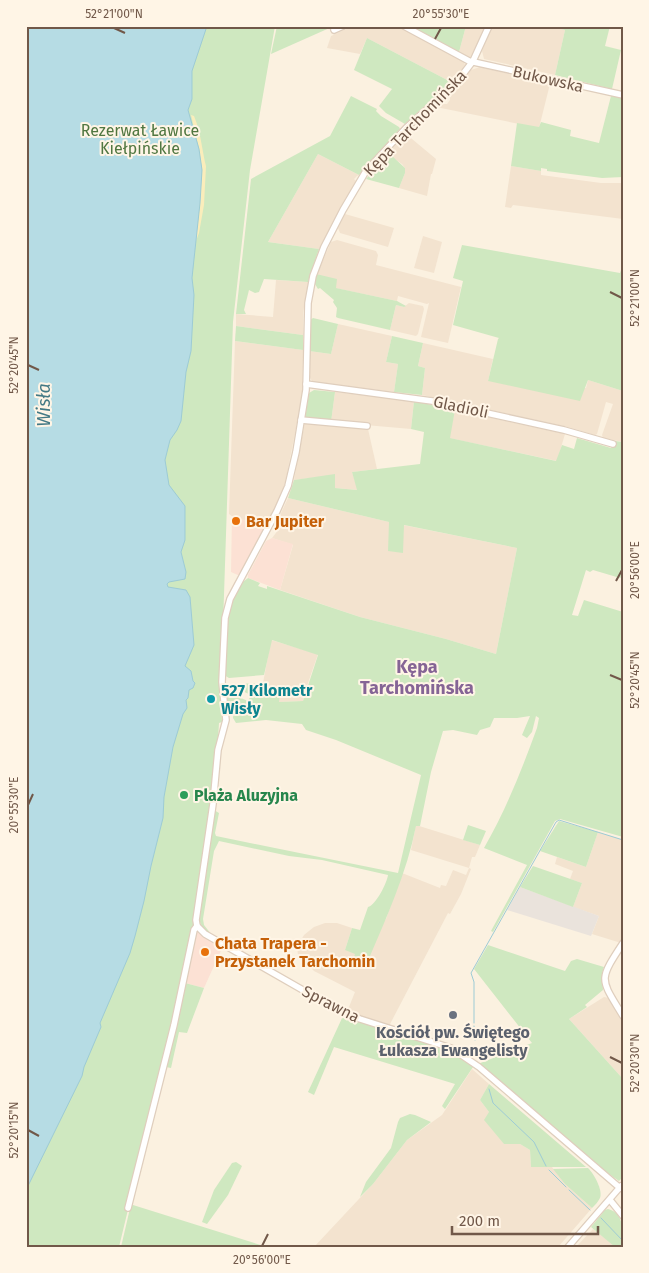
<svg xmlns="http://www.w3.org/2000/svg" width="649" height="1273" font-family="'Fira Sans',sans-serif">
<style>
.residential{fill:#f3e3cf}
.commercial{fill:#fce1d4}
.industrial{fill:#eae3dc}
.green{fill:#cfe8c0}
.sand{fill:#faedbb}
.water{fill:#b6dce4;stroke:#9dcbd5}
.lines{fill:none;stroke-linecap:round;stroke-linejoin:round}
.stream{stroke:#9dcbd5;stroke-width:1}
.minor-casing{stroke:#dfcebd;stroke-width:8}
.minor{stroke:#fff;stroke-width:5.5}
.ticks{fill:none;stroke:#715849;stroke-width:2}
.food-dot{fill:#e8710a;stroke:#fff5e6;stroke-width:2}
.culture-dot{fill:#0f9aa8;stroke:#fff5e6;stroke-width:2}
.leisure-dot{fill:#2e9e5b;stroke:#fff5e6;stroke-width:2}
.worship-dot{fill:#6b7280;stroke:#fff5e6;stroke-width:2}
.labels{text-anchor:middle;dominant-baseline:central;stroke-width:4;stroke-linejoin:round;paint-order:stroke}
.street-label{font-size:16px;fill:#715849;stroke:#fff5e6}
.park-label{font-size:16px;fill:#507741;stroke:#fff5e6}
.food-label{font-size:16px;font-weight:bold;fill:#c56008;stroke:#fff5e6;text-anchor:start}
.culture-label{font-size:16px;font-weight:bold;fill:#0d838f;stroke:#fff5e6;text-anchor:start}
.leisure-label{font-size:16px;font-weight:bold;fill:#27864d;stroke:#fff5e6;text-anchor:start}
.worship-label{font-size:16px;font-weight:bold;fill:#5b616d;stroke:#fff5e6}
.water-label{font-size:18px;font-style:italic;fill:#437985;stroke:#fff5e6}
.neighbourhood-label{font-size:18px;font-weight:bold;fill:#856495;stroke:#fff5e6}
.neatline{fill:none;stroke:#715849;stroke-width:2}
.ticks-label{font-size:12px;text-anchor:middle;fill:#715849}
</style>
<rect width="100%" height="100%" fill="#fbf1e0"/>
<!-- residential -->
<g class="residential">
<path d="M353,26h45l66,36 1,3 -14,17 -84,-44 -7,16 -33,-6 4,-12z"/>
<path d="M466,26h20l-16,32 -11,-6z"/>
<path d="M492,26h57l16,4 -10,45 -71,-16 -2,-8z"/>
<path d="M480,67l70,17 -11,44 -103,-21 4,-3h7l3,-4v-6l21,-24z"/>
<path d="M406,134l30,25 -4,15h-1l-4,22 -28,-8 6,-15v-5l-3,-4 -13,-9 3,-3 -1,-2z"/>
<path d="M318,154l41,21 -2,1 -3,3 2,2 -12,20 -25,48 -51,-7z"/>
<path d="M511,166l30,5v4l60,8h22v36l-110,-14 -2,3 -6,-1z"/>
<path d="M345,214l49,14 -6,19 -48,-14 -2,-5z"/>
<path d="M423,236l19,6 -8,31 -20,-5z"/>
<path d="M337,240l39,11 2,4 -2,10 85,22 -13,56 -27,-6 8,-34 -2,1 -29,-8 -1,5 -62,-13 -18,-14 14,-32z"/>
<path d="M276,280l32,2 -5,31v22l-67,-9v-12l37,3z"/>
<path d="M409,303l14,3 1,3 -6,25 -2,2 -26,-6 6,-25 8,2z"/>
<path d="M338,324l54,12 -6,26 12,2 -4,28 -81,-10 -3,-4 -1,-27 22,3z"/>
<path d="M235,341l68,9 -1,47 -15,77 -5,19 -17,35 -11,-7 -1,2 -20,-6 -4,-3z"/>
<path d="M423,343l70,16 -5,22 98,7 2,-8 35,11v51l-20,-4 -1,-3 11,-31 -7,-2 -9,32 -2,1 -27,-8 -146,-32 3,-27 -7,-2z"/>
<path d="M335,392l79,9 -3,28 -80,-7z"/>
<path d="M455,410l110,24 -8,27 -108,-23z"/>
<path d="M305,422l63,7 9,40 -25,3 6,18 -23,-2v-13l-41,5z"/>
<path d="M288,498l101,24 14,31v-28l114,23 -21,106 -50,-15 -86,-22 -80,-27 13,-45 -21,-7 7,-9 -4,-3z"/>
<path d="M271,640l47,14 -11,32 -4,15 -24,1v-8l-16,-11z"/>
<path d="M416,825l64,20 -5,12h-3l-3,11 2,1 -10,25 -11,20 -2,-1 -59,113 -42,-14 8,-20 -41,-21 -16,-16 -1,-8 7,-12 10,-8 11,-4h12l15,5 -7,22 41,-31 16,-46 38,15 1,-3 5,1 7,-16 13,5 3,-7 -58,-18z"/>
<path d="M598,832l25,8v101l-2,2 -29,-9 7,-18 -26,-9 9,-24 -12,-4 3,-8 -18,-7 2,-7 29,10z"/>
<path d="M604,997l5,1 14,25v56l-54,-60z"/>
<path d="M472,1069l17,15 -9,16 9,12 15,32h16l10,6 1,17h21l13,17 27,24 -26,30 -8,9h-244l59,-63 34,-44 35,-25z"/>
<path d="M593,1229l13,10 9,8h-39z"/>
</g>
<!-- commercial -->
<g class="commercial">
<path d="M232,516l21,7 1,-2 11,7 -25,48 -9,-4z"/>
<path d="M272,538l21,6 -13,46 -32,-12v-3l18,-34z"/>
<path d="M197,929l26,17 -19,42 -19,-5 10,-52z"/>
</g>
<!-- industrial -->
<path class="industrial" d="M520,887l79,29 -8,20 -84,-26z"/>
<!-- green -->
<g class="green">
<path d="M26,26h249l-25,144 -17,152 -12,364 1,36 -3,1c-9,178 -59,351 -100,524h-93z"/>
<path d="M277,26h57l-63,28z"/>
<path d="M411,26h55l-7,26z"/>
<path d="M549,26h61l-5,20 16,4 -9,39 -57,-14 10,-45z"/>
<path d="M367,38l84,44 -46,42 -19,-11 -7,-7 13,-17 -38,-19z"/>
<path d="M351,96l26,13 -1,2 5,5 18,11 1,2 -41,46 -41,-21 -50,88 51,7 -11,33 -44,-3 -5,13 -4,1 -6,-3 -5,20 2,4h-10l15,-135 79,-43z"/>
<path d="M611,96l12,2v79l-21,1 -55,-7v-2l-6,-1v3l-30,-5 6,-43 22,4 2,-5 30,8 -1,6 29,7z"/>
<path d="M387,155l5,1 13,12v5l-6,15 -33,-9z"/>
<path d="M462,245l158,28 3,-9v127l-35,-11 -8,21 -92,-20 10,-42 1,-1 -46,-13 10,-44 -10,-3z"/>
<path d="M316,274l21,5 -1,9 61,13 9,5 -2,1 -8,-2 -6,25 -52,-12 -2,-1 1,-9 -4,-6 1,-2 -14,-12 -2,1 -3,-5z"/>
<path d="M313,318l25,6 -7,30 -22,-3v-30z"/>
<path d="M236,326l67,9v15l-68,-9z"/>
<path d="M392,336l31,7 -5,23 7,2 -3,27 -28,-3 4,-28 -12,-2z"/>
<path d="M314,390l21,2 -4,30 -26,-3 4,-26z"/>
<path d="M414,401l41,9 -5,28 106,23 6,-16 12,4 3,-11 34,10 4,-7 8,1v134l-3,2 -27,-8 -3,2 -4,-2 -14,45 6,1 6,-16 39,12v225l-63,-18 -5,2 -62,111 -2,-1 36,-66 -43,-17c22,-38 38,-79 53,-120l2,-10 -3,-2 -4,16 -5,6 -5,-3 8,-19 -13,2h-23l-4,9 -10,3 -3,5 -24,-5 -10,1 -12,41 -11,54h-4c-9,46 -30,93 -49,137l-13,-6 1,-3 -10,-4 7,-22 8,2 8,-23c8,-2 19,-24 20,-32l-66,-15 -33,-4 -70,-15 -5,10 -11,68 1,6 7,9 -8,-5 -4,-9 15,-110 5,3 -4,20 1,3 182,37 23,-98 -85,-35 -30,-10 -4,-6 -36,-4 -30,3 -3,-5 1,-12 -2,-2 -5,-1 -1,-11h6l-1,2 17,7 3,-6 -13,-6 -13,-2v-3l38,-1 17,11 -1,8 24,-1 15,-46 -46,-15 -8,35 -35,3 -5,-3c2,-29 -3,-79 24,-97l12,5 -2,3 9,3v-3l93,31 86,22 50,15 21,-106 -113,-23 -1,28 -15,-2 1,-29 -101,-24 6,-18 41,-6v14l22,2 -5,-18 68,-8 4,-32 -13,-3z"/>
<path d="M559,821l39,11 -12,35 -46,-16z"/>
<path d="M468,825l18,6 -6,14 -17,-5z"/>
<path d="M533,866l49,17 -9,24 -53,-20z"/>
<path d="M488,945l77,26 6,-10 6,-2 27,8 -2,7 1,16 -18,15 2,2 -18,12 54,60v98l-4,4 -20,-14 -121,-103 54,-21 -58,-74z"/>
<path d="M185,983l19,5 -17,45 -8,-1 -8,36 -5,-1z"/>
<path d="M343,1016c43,16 93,21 130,51l-28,42 -3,-3 13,-22 -121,-37 -20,48 -6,-3z"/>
<path d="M489,1084l97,83h-55l-1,-17 -10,-6h-16l-20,-24 5,-8 -9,-12z"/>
<path d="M410,1114l5,1 16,7 -24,18 -34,44 -13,13 6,-15 25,-34 7,-26 2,-4z"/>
<path d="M236,1162l6,4 -14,29 -21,29 -5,-2 12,-32 18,-27z"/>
<path d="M588,1168c6,6 15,22 12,30 -2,4 -5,7 -8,10l-27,-24 -12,-15z"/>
<path d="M131,1204l2,1 134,42h-146z"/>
<path d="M608,1209c17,4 15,25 15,38h-8l-24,-20 14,-17z"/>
</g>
<!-- sand -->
<path class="sand" d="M191,115l3,1c7,16 8,35 12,50l-2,39 -5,28 -3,8 6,-71 -3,-21z"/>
<!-- water -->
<path class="water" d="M26,26h181l-15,45v28l-4,11 11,39 3,21 -2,33 -8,75 2,17 -3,56 -5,21 -5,49 -4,9 -7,10 -5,20 4,25 16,21v34l-4,12 5,20 -1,7 -16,3 -2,2 1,3 18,3 4,7 4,48 -9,21 6,5 2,10 2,2 -2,5 -4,2 -1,8 -2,2 1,8 -4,6 -10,33 -9,50 -1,21 -12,48 -7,35 -9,35 -5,17 -30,70 1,4 -17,40 -2,9 -56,114z"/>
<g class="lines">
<!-- stream -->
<g class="stream">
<path d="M474,1023v-41l-3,-9 85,-151 3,-2 64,20"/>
<path d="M474,1026l1,14"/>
<path d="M489,1089l4,14 41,39 12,24"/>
<path d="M549,1170l17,17"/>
<path d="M569,1190l21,20"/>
<path d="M601,1218l22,23"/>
</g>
<defs>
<g id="minor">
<path d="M404,26l65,35 154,34"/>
<path d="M489,26l-16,35 -13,17 -15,15 -39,35 -40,43 -23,39 -19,37 -11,29 -5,27 -2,87 -10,62 -8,34 -11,25 -47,88 -5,19 -3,64 4,38 -8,30 -5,54 -17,116 1,6 8,8 131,75 24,10 91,29 28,19 141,121"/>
<path d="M334,30l9,-4"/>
<path d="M306,384l126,17 132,29 49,14"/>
<path d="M301,420l66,6"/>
<path d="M623,943c-25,38 -23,35 0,73"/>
<path d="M610,1200l13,16"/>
<path d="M128,1208l46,-183 20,-95 3,-4"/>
<path d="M568,1247l53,-61"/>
</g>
</defs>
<!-- minor casing -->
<use href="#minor" class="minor-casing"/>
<!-- minor -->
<use href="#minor" class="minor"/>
</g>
<!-- ticks -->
<path class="ticks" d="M114,28l11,5M435,39l6,-11M610,292l12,6M28,365l11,5M616,581l6,-11M610,675l12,5M28,805l5,-11M610,1057l12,6M28,1130l11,6M262,1246l6,-12"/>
<!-- markers -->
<g class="food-dot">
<circle cx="236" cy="521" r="5"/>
<circle cx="205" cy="952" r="5"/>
</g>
<circle class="culture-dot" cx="211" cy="699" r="5"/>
<circle class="leisure-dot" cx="184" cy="795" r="5"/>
<circle class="worship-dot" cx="453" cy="1015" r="5"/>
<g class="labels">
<!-- street labels -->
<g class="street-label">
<text transform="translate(548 79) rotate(13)">Bukowska</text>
<text transform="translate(415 123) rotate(-46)">Kępa Tarchomińska</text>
<text transform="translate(461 407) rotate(12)">Gladioli</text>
<text transform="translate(331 1004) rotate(27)">Sprawna</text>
</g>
<!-- park labels -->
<g class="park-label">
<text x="140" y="130">Rezerwat Ławice<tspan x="140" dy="18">Kiełpińskie</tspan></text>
</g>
<!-- food labels -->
<g class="food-label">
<text x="246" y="521">Bar Jupiter</text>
<text x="215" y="943">Chata Trapera -<tspan x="215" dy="18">Przystanek Tarchomin</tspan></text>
</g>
<!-- culture labels -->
<g class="culture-label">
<text x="221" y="690">527 Kilometr<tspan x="221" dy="18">Wisły</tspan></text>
</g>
<!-- leisure labels -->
<g class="leisure-label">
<text x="194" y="795">Plaża Aluzyjna</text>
</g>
<!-- worship labels -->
<g class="worship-label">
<text x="453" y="1032">Kościół pw. Świętego<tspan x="453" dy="18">Łukasza Ewangelisty</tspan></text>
</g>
<!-- water labels -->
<g class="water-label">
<text transform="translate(44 405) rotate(-90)">Wisła</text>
</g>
<!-- neighbourhood labels -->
<g class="neighbourhood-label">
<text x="417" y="667">Kępa<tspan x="417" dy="21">Tarchomińska</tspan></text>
</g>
</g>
<!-- border -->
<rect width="649" height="1273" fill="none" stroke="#fff5e6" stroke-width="55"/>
<!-- scale -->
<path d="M452 1226v8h146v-8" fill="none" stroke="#715849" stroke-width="2.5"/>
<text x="459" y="1226" font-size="15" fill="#715849" stroke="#fff5e6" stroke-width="4" paint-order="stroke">200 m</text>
<rect x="28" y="28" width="594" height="1218" class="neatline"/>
<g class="ticks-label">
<text x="114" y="18">52°21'00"N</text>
<text x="441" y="18">20°55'30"E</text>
<text transform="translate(635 298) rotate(-90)" y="4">52°21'00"N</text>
<text transform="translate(14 365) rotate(-90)" y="4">52°20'45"N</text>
<text transform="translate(635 570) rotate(-90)" y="4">20°56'00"E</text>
<text transform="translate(635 680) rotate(-90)" y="4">52°20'45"N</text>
<text transform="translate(14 805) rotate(-90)" y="4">20°55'30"E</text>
<text transform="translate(635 1063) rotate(-90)" y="4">52°20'30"N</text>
<text transform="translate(14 1130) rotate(-90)" y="4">52°20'15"N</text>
<text x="262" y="1264">20°56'00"E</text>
</g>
</svg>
